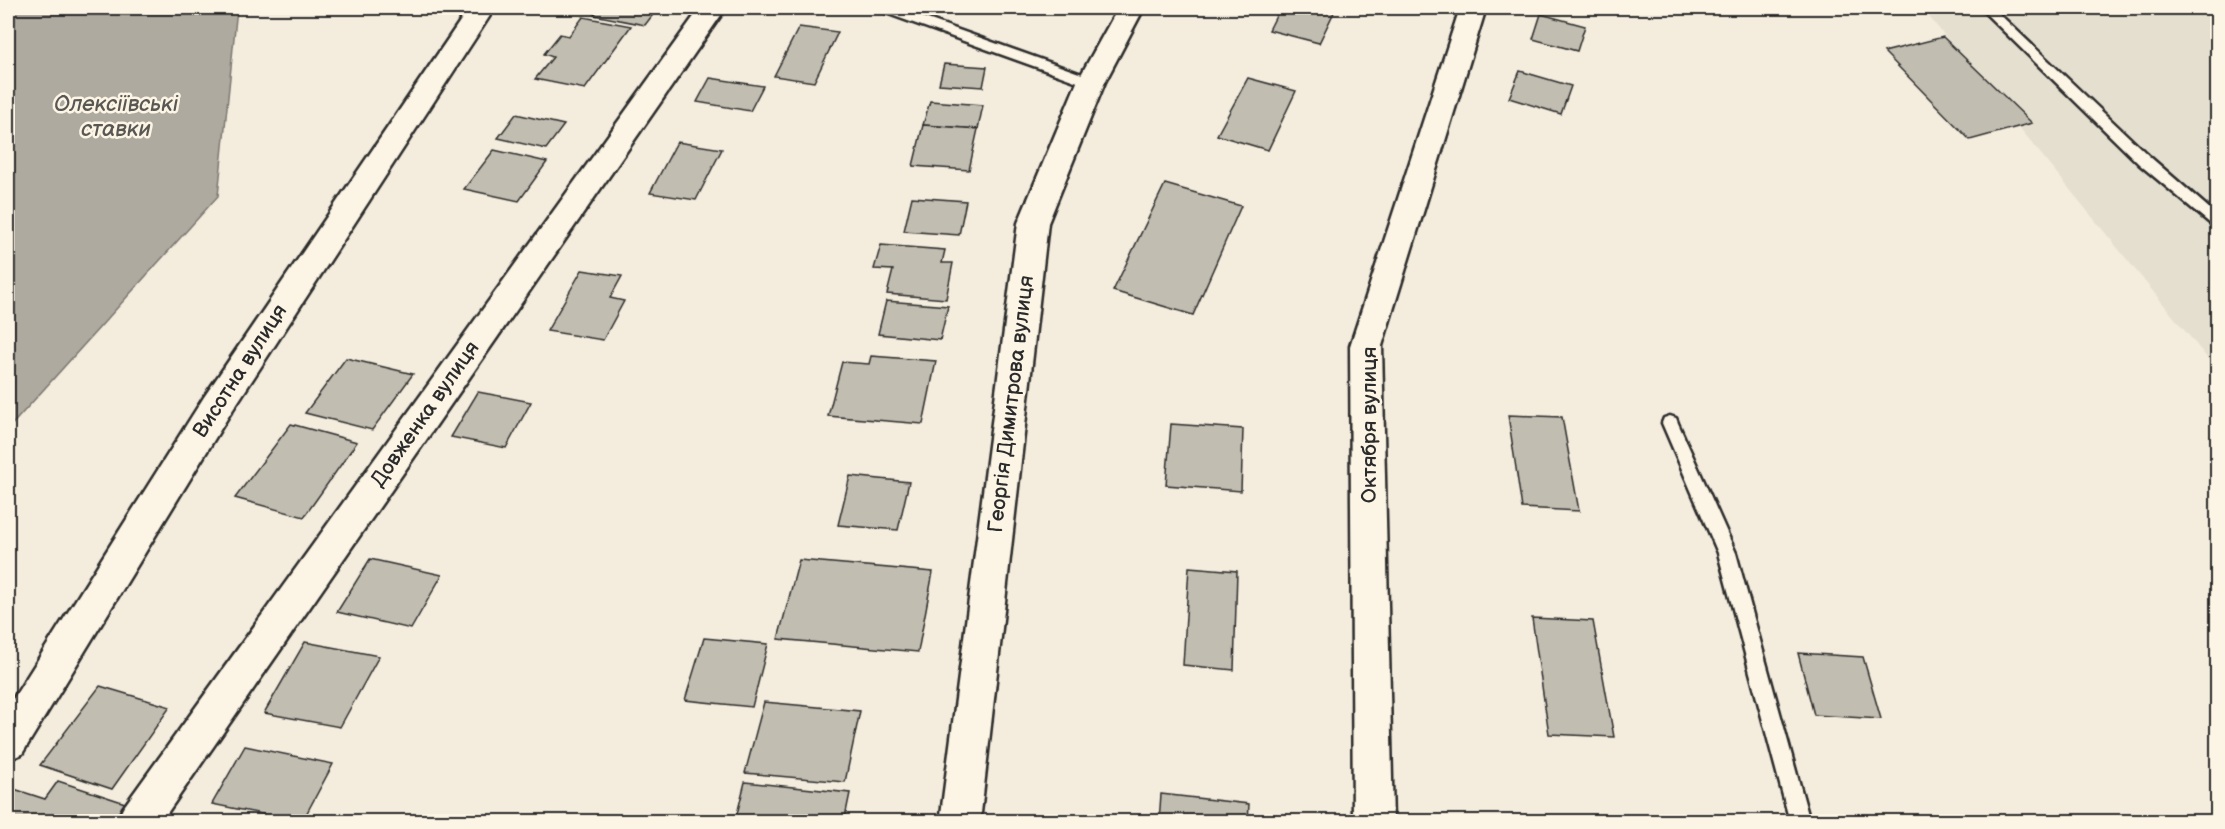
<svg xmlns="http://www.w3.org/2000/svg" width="2225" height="829" font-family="'Balsamiq Sans',sans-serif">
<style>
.built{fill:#e5dfd0}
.water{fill:#afaaa0;stroke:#7a7771;stroke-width:1.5}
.building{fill:#c2bdb1;stroke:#2b2b2b;stroke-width:1.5}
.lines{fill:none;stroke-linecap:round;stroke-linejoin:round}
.service-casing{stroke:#2b2b2b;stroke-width:5}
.minor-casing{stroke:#2b2b2b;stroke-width:5}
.tertiary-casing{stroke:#2b2b2b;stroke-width:5}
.service{fill:#fcf5e5;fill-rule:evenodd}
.minor{fill:#fcf5e5;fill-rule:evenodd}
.tertiary{fill:#fcf5e5;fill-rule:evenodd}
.labels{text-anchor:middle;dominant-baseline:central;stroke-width:5;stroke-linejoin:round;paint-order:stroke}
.street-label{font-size:21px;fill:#2b2b2b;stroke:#fcf5e5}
.water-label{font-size:22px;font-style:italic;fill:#595754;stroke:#fcf5e5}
</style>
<rect width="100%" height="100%" fill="#f4edde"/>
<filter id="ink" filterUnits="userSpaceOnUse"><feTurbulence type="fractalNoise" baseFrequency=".0167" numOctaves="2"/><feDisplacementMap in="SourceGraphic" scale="12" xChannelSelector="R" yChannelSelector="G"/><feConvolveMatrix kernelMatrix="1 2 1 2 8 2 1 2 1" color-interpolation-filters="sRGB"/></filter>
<g filter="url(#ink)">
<!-- built -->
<path class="built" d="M1922,8h295v362z"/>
<!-- water -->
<path class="water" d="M8,8h229l-19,188 -210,233z"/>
<!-- building -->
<g class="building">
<path d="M600,8h58l-13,17 -51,-10z"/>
<path d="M1280,8h56l-17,35 -50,-13z"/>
<path d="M1541,14l44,12 -8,25 -44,-12z"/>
<path d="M583,17l48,9 -46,63 -50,-10 18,-22 -9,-3 16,-20 9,2z"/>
<path d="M799,27l39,5 -24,50 -40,-6z"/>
<path d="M1943,37l89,86 -62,17 -86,-88z"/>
<path d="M944,64l43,3 -4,20 -44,-3z"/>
<path d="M1520,71l51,15 -10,28 -52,-16z"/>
<path d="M710,78l53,8 -13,25 -53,-9z"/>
<path d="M1248,78l48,13 -28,59 -51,-15z"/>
<path d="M930,101l53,4 -5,24 -55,-4z"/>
<path d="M516,114l48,11 -18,24 -48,-11z"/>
<path d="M923,125l55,4 -9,41 -56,-4z"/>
<path d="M677,142l45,7 -26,51 -46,-7z"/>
<path d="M494,150l53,12 -28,39 -55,-12z"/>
<path d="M1165,184l76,22 -48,109 -80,-24z"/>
<path d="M912,197l54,4 -7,34 -55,-4z"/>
<path d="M881,245l64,5 -3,13h11l-7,36 -59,-5 6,-24 -19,-1z"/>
<path d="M582,270l40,6 -12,22 14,3 -21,39 -56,-9z"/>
<path d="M886,301l62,5 -8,34 -62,-6z"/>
<path d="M871,356l65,5 -13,63 -95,-8 14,-54 27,2z"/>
<path d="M346,358l67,16 -41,56 -67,-17z"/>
<path d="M478,392l53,10 -25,46 -55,-11z"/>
<path d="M1508,415l54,2 17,94 -57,-3z"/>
<path d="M291,424l66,18 -53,75 -69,-19z"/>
<path d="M1171,424l72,5 -2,62 -75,-6z"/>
<path d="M850,476l59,6 -11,48 -60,-5z"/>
<path d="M370,559l72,16 -31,54 -74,-17z"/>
<path d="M799,560l134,12 -15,80 -140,-13z"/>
<path d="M1189,567l48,4 -3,99 -51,-5z"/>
<path d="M1532,618l61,3 21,116 -65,-3z"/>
<path d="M704,638l64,6 -16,63 -67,-7z"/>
<path d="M305,642l74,14 -39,71 -76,-14z"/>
<path d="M1798,653l65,4 18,62 -67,-4z"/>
<path d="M100,686l70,21 -58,82 -72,-24z"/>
<path d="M764,702l96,9 -15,71 -100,-9z"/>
<path d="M245,746l88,18 -31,58 -90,-18z"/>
<path d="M58,781l67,22 -13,19h-104v-35l37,12z"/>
<path d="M745,782l105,11 -6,29h-109z"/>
<path d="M1161,794l88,10 -1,18h-89z"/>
</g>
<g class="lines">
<defs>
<g id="service">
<path d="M879,8h18l199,71 2,3 -7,5 -5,-2 -206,-74z"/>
<path d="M1980,8h13l156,148 69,60v14l-79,-66z"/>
<path d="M1670,416l6,2 2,5 58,130 74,269h-20l-72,-269 -56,-130 2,-5z"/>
</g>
<g id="minor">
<path d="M469,8h26l-267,409 -206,337 -14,6v-53l196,-310z"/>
<path d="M700,8h26l-565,814h-44l6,-14z"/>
<path d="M1118,8h26l-39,74 -57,141 -68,599h-40l78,-599 59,-141z"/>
</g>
<path id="tertiary" d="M1460,8h26l-104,338 11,476h-40l-3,-476z"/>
</defs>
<!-- service casing -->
<use href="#service" class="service-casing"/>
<!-- minor casing -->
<use href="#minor" class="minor-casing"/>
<!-- tertiary casing -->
<use href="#tertiary" class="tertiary-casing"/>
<!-- service -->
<use href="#service" class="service"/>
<!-- minor -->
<use href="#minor" class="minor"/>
<!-- tertiary -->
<use href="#tertiary" class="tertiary"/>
</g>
</g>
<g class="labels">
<!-- street labels -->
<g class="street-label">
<text transform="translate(240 371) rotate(-57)">Висотна вулиця</text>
<text transform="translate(1011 404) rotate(-83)">Георгія Димитрова вулиця</text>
<text transform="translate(425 414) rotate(-55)">Довженка вулиця</text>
<text transform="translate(1369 425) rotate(-90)">Октября вулиця</text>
</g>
<!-- water labels -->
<g class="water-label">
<text x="116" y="104">Олексіївські<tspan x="116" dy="25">ставки</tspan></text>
</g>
</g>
<!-- margin -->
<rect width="2225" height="829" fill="none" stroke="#fcf5e5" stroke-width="30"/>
<rect x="15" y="15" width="2195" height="799" fill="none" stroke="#2b2b2b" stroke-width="2" filter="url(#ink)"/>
</svg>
